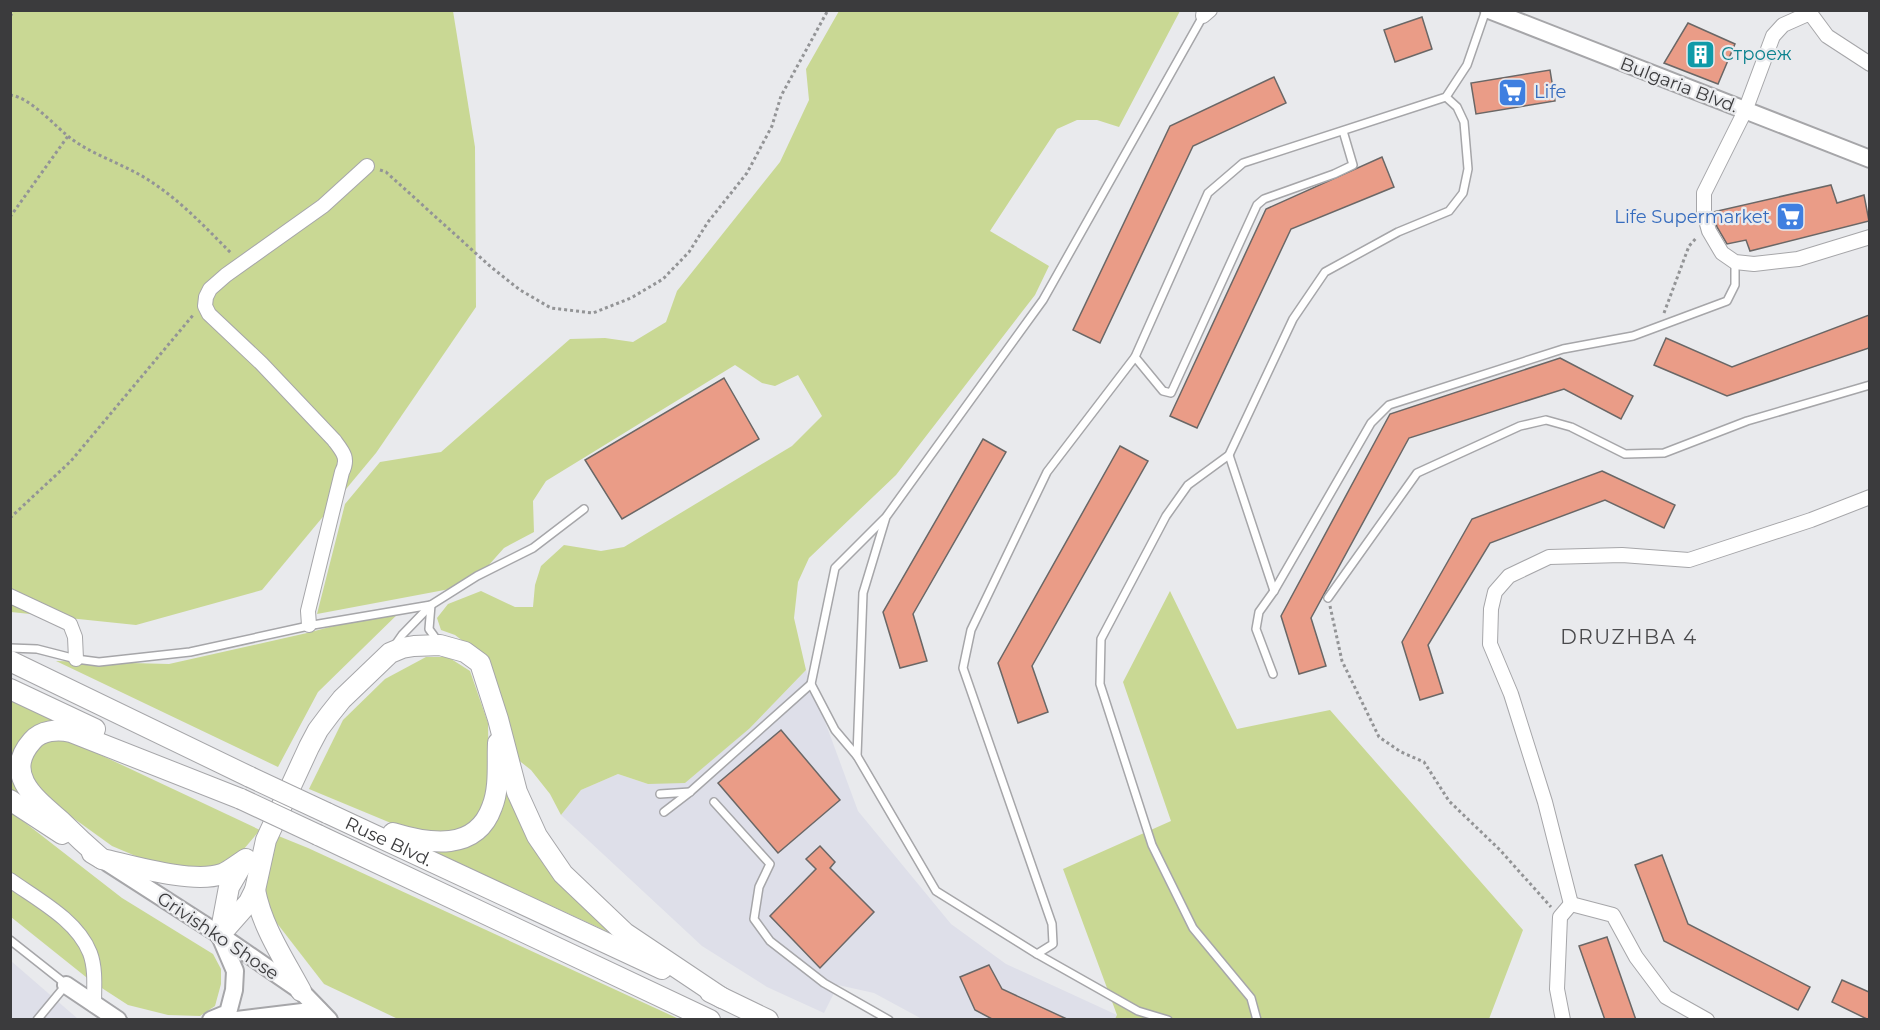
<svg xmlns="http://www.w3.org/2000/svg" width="1880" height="1030" font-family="Montserrat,sans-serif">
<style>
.built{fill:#dedfe9}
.green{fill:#c9d894}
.building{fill:#ea9c87;stroke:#6a6766;stroke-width:1.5}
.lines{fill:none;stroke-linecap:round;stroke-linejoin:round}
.service-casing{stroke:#a6a6a9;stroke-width:10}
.minor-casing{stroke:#a6a6a9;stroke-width:16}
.tertiary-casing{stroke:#a6a6a9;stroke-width:20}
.secondary-casing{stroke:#a6a6a9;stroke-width:22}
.path{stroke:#939496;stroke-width:3;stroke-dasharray:3 3;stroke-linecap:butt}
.service{stroke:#fff;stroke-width:7}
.minor{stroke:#fff;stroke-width:14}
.tertiary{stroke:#fff;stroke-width:16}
.secondary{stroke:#fff;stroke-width:20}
.secondary-bridge-casing{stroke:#a6a6a9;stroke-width:22;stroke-linecap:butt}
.secondary-bridge{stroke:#fff;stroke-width:20}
.labels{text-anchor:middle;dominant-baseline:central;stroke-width:4.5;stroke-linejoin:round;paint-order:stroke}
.culture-label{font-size:18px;fill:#0d838f;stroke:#e9eaed;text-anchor:start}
.street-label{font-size:18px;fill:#3b3b3d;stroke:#e9eaed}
.shop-label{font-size:18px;fill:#366cbe;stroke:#e9eaed;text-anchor:start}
.neighbourhood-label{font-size:20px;letter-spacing:1.5px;fill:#4a4a4c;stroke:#e9eaed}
</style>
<rect width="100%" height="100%" fill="#e9eaed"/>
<!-- built -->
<g class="built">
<path d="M806,670l52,141 93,113 55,40 111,51 -2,5 -193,-1 -48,-26 -36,-8 -14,28 -57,-26 -65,-41 -141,-131 20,-25 37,-16 30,10 102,-56z"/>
<path d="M11,961l67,58h-67z"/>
</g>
<!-- green -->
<g class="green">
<path d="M11,11h442l22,136 1,160 -100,146 -114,137 -126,35 -125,-13z"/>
<path d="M839,11h341l-61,116 -22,-7h-20l-20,9 -67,102 59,35 -14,29 -139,180 -87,83 -11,24 -4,36 12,52 -56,58 -65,55 -37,1 -30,-10 -37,16 -20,25 -11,-21 -19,-24 -19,-15 -24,-95 -33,-25 -14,-5 -4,-12 11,-14 33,-13 34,16h18l2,-22 6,-19 23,-21 37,6 23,-4 168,-101 30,-30 -24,-41 -23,11 -13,-3 -27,-18 -189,116 -13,20 1,31 -30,16 -33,37 -154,29 28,-110 35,-42 61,-10 129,-113 35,-1 28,4 33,-20 11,-31 103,-129 29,-62 -3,-31z"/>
<path d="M1170,591l67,138 93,-19 193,220 -34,89h-374l2,-4 -54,-146 108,-48 -48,-139z"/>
<path d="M405,607l-87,85 -40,75 -222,-106 113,3 138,-31z"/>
<path d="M426,657h22l22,14 18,52 1,69 -8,22 -17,16 -24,7 -25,-4 -106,-44 34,-69 42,-41z"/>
<path d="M10,696l58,29 -38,10 -6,62 -3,3 -10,-10z"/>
<path d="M46,741h25l189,89 -28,33 -13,7 -52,-5 -29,-8 -26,-11 -72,-52 -12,-27 5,-15z"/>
<path d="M505,767l9,33 101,135 -188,-86 41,-4z"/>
<path d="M10,811l112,87 91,56 8,15v15l-6,22 -15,10 -32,-1 -40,-10 -37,-24 -80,-64z"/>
<path d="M276,835l32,13 371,171h-281l-74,-35 -48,-62 -17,-35z"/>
</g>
<!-- building -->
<g class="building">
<path d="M1422,17l10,32 -37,13 -11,-32z"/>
<path d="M1688,23l47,21 -17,40 -54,-21z"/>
<path d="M1550,70l5,31 -79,13 -5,-31z"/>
<path d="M1274,77l12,26 -93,43 -93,197 -27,-13 97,-204z"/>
<path d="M1382,157l12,30 -103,42 -94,199 -27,-12 96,-207z"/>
<path d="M1831,185l6,18 27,-8 5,26 -119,30 -4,-11 -19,4 -10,-17 -4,-15z"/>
<path d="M1869,315v33l-142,48 -73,-31 12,-27 66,29z"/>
<path d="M1560,358l73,38 -12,23 -57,-30 -155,49 -98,180 15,48 -27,8 -18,-58 109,-202z"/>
<path d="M724,378l35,61 -137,80 -37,-59z"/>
<path d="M983,439l23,13 -93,162 14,47 -27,7 -17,-56z"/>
<path d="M1120,446l28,15 -116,205 16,46 -30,11 -20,-60z"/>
<path d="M1602,471l73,34 -11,23 -59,-28 -115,43 -62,102 15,48 -23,7 -18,-58 70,-123z"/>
<path d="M781,730l59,70 -62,53 -60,-70z"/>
<path d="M820,846l15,16 -5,6 44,44 -54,56 -50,-52 46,-47 -10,-10z"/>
<path d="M1662,855l26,69 122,63 -12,23 -134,-69 -29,-76z"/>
<path d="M1607,937l29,83h-31l-26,-74z"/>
<path d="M989,965l13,24 67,31h-75l-19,-10 -15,-33z"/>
<path d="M1842,980l27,12v28l-37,-18z"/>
</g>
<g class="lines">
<defs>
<g id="service">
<path d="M1203,16l-160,284 -157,217 -23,76 -6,163 79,135 101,63 16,-10 -1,-20 -89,-256 8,-38 76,-158 88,-115 73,-164 35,-30 203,-66 21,-32 19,-55"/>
<path d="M1135,357l28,34 8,2 86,-188 7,-6 70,-25 19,-9 -10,-34"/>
<path d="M1229,455l45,136"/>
<path d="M1328,598l89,-125 103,-47 26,-6 25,7 54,27 39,-1 83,-32 123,-36"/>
<path d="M395,645l7,-10 29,-30 46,-29 56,-28 51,-39"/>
<path d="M10,648l27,1 39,10 23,3 91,-10 123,-27 118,-20 -2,24 10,14"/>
<path d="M1273,674l-17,-45 3,-17 15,-21 97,-168 18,-18 174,-56 70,-13 94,-35 8,-16v-23"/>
<path d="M857,756l-22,-26 -24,-46 24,-116 49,-49"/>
<path d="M660,794l30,-2"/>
<path d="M714,802l56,62 -11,23 -5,32 16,22 54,42 65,37"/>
<path d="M664,812l26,-20 121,-108"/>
<path d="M10,940l57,45"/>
<path d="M1037,954l101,57 30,9"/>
<path d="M37,1020l29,-35"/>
<path d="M1257,1020l-6,-22 -58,-70 -41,-83 -52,-161 1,-45 65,-123 22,-31 41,-30 64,-136 32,-47 73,-40 51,-21 14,-18 5,-24 -4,-47 -7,-15 -11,-10"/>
</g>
<g id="minor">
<path d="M1204,10l-1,6 7,-6"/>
<path d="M1870,64l-43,-28 -17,-23 -27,12 -10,11 -28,75 -41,82v20l5,18 13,22 13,9 19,2 44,-5 72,-22"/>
<path d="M10,596l60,28 5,13 1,22"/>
<path d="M309,625l-1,-14 34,-139c7,-14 1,-20 -8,-32l-73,-77 -52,-49 -4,-8 1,-9 4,-8 16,-14 97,-69 44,-40"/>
<path d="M10,880c28,20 67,40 80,73 6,16 4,35 4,52"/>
<path d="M1571,904l-26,-102 -34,-108 -21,-50 1,-35 4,-17 14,-16 40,-19 73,-2 67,5 122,-40 59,-23"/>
<path d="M1571,904l42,11 23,42 30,40 41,23"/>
<path d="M1563,1020l-6,-31 3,-72 11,-13"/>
</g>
<g id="tertiary">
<path d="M1489,10l381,149"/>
<path d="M108,863l112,72 81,56 28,29"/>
<path d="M66,985l52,35"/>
<path d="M211,1020l17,-7 6,-23 1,-19 -15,-35"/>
<path d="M237,1020l82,-10"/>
</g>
<g id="secondary">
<path d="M10,661l240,116"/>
<path d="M10,689l85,40"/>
<path d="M10,800l52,34"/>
<path id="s1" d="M327,813l335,156"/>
<path d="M393,833c36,11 83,19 99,-26 8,-20 5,-44 6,-64"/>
<path d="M318,835l392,185"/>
<path d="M92,853l10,6c31,7 91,25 120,15 8,-3 17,-11 24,-15"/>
<path d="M102,859c-14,-12 -28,-25 -41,-38 -24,-21 -59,-46 -29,-80 9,-11 26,-12 39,-9l170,67"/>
<path d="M255,890c7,37 29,69 46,101"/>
<path d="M220,935l29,-33 6,-12 11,-50 43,-93 9,-17 12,-16 12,-15 48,-46 12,-5 12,-2 26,-1 25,7 15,11 18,56 19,73 20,44 26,38 62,59 97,65"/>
<path d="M220,935l9,-48 14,-24"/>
<path d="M710,992l58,28"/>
</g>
</defs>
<!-- service casing -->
<use href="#service" class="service-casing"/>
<!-- minor casing -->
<use href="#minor" class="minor-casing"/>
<!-- tertiary casing -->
<use href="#tertiary" class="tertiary-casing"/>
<!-- secondary casing -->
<use href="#secondary" class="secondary-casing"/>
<!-- path -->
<g class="path">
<path d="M10,16l5,-6"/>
<path d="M10,95c21,2 46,33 63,45 24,17 53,25 77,41 31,20 56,47 82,73"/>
<path d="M380,170l6,2 105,95 29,23 31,18 42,5 38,-15 32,-19 26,-27 19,-30 39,-49 25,-47 9,-30 47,-86"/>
<path d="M10,217l58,-81"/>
<path d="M1664,313l25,-67 8,-9"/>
<path d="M10,518l61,-57 123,-147"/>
<path d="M1330,606l12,55 37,76 22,15 23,10 25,39 51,49 51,57"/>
</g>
<!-- service -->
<use href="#service" class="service"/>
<!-- minor -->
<use href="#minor" class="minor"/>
<!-- tertiary -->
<use href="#tertiary" class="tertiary"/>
<!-- secondary -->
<use href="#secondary" class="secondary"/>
<defs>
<g id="secondary-bridge">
<path d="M250,777l77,36"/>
<path d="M241,799l77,36"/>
</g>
</defs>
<!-- secondary-bridge casing -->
<use href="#secondary-bridge" class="secondary-bridge-casing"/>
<!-- secondary-bridge -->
<use href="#secondary-bridge" class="secondary-bridge"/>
</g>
<!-- icons -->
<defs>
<symbol id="building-square" viewBox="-11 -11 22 22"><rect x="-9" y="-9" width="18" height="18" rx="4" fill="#0f9aa8" stroke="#e9eaed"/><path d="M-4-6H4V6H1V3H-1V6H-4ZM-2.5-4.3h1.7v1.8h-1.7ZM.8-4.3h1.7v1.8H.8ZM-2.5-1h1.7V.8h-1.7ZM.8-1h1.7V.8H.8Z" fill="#fff"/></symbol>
<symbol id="supermarket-square" viewBox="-11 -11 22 22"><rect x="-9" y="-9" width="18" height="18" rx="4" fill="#3f7fe0" stroke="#e9eaed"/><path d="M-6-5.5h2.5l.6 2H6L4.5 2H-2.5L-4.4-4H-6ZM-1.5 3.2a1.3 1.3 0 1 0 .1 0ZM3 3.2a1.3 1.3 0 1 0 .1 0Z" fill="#fff"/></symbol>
</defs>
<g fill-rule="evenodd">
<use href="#building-square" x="1684" y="38" width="33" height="33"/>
<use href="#supermarket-square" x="1496" y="76" width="33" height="33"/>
<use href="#supermarket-square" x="1774" y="200" width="33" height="33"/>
</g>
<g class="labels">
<!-- culture labels -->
<g class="culture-label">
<text x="1721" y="54">Строеж</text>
</g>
<!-- street labels -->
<g class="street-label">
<text transform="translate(1679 85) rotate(21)">Bulgaria Blvd.</text>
<text stroke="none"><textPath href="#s1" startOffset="68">Ruse Blvd.</textPath></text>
<text transform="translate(218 936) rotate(34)">Grivishko Shose</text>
</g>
<!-- shop labels -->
<g class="shop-label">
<text x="1534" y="92">Life</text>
<text x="1770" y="217" text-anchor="end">Life Supermarket</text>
</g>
<!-- neighbourhood labels -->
<g class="neighbourhood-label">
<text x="1629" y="637">DRUZHBA 4</text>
</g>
</g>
<!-- border -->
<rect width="1880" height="1030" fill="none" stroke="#3b3b3d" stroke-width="24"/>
</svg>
